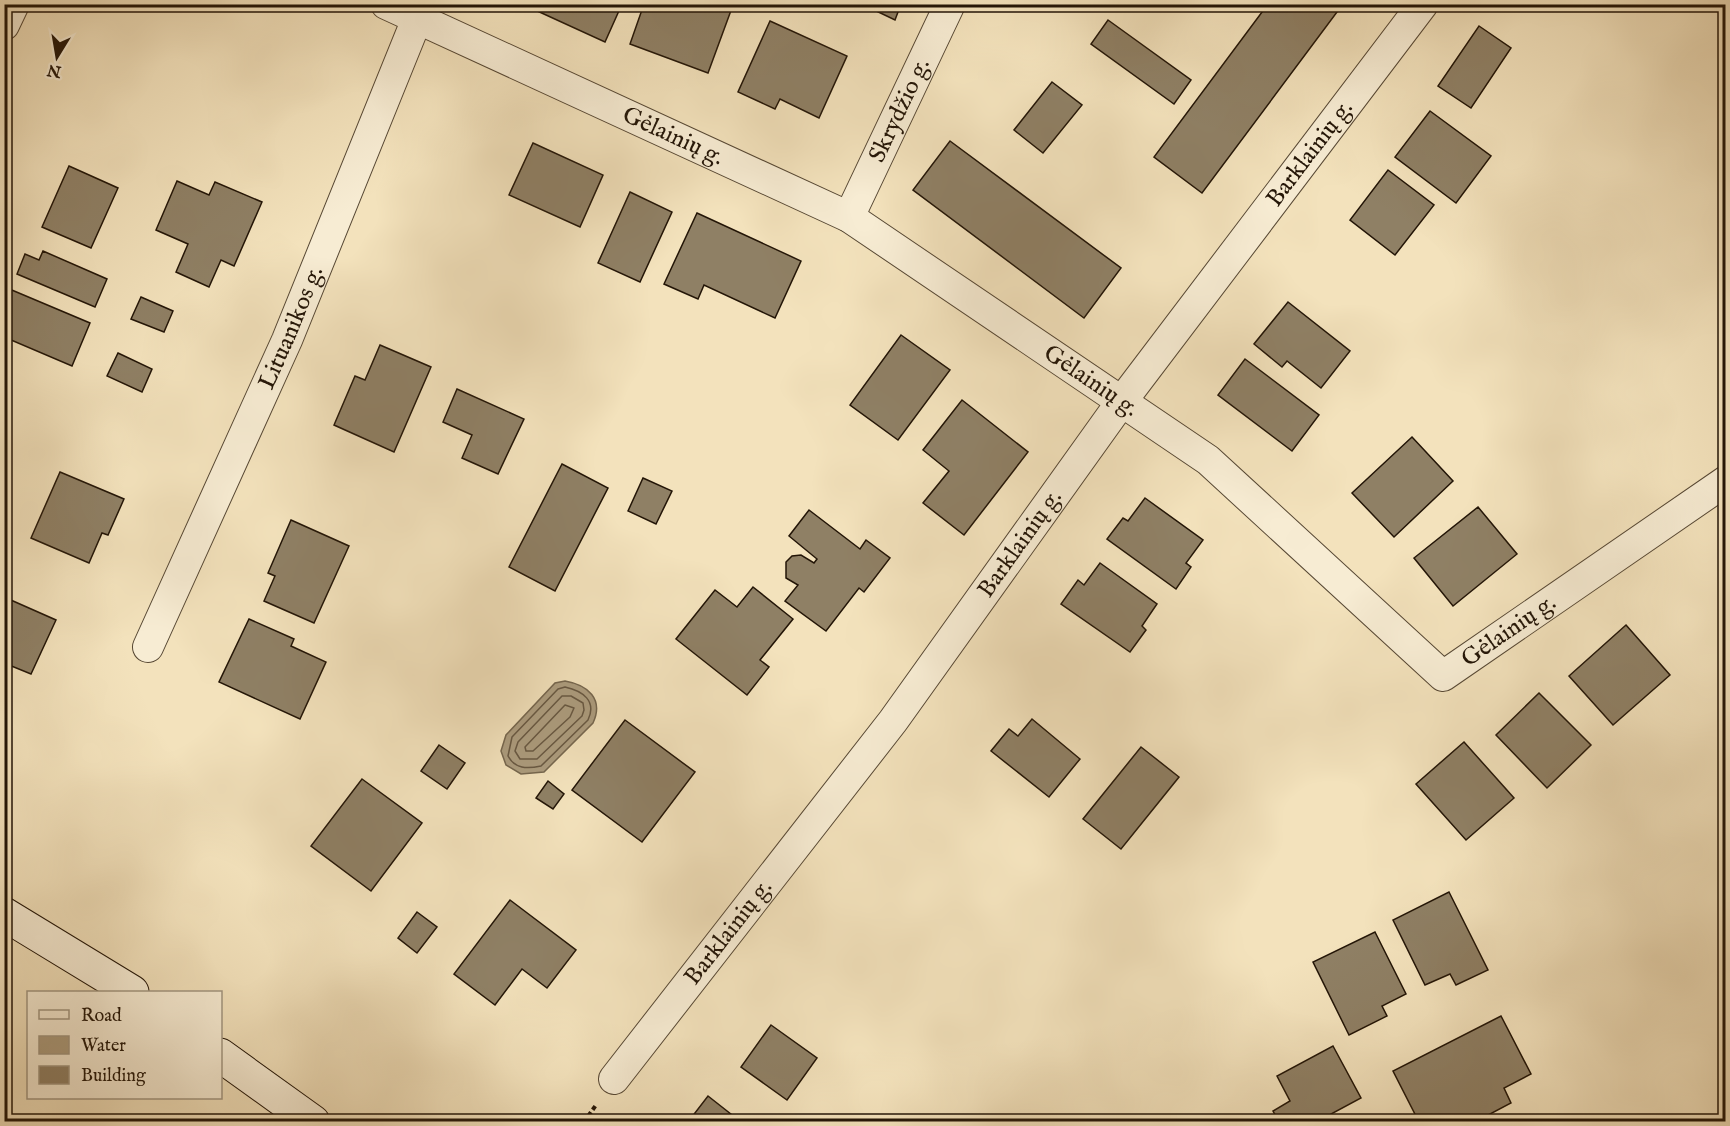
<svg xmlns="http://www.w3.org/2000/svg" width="1730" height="1126" font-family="'IM FELL English',serif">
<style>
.water{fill:#ac9c7e;stroke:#75664e;stroke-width:1.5}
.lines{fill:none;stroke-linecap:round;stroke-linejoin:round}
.shore{stroke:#685842;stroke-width:1.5}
.building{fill:#8f8065;stroke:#231507;stroke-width:1.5}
.street-casing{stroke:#574834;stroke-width:32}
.secondary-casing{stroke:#231507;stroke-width:35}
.path{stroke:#231507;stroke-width:4;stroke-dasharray:4.5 3;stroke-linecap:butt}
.street{stroke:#f7ecd3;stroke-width:30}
.secondary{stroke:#f7ecd3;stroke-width:33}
.labels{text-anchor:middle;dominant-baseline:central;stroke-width:4.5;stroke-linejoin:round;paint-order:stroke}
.street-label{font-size:24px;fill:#231507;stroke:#f7ecd3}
</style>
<rect width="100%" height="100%" fill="#f3e2bc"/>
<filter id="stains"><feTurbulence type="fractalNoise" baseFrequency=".00333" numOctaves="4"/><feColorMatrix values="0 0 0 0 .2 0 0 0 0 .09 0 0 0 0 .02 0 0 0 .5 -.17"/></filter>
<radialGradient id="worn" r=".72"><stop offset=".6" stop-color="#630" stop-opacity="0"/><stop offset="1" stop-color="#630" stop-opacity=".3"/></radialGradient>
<!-- water -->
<path class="water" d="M565,681c23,4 39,18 28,42l-49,49 -23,2 -15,-9 -5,-14 5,-16 49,-52z"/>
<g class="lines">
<!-- shore -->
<g class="shore">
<path d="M565,687c18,4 32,14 23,33l-47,46c-14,3 -26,3 -33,-10l4,-19 46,-48z"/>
<path d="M562,696h9l12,7 1,7 -2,6 -45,43h-17l-5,-8 3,-9z"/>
<path d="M565,705l9,3 -4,9 -37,34h-7l-1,-4z"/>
</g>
</g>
<!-- building -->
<g class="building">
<path d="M522,4h100l-17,38z"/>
<path d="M644,4l89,1 -25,68 -78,-29z"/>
<path d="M869,4h32l-6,16 -27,-13z"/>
<path d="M1268,4h75l-141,189 -48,-36z"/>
<path d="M1108,20l83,60 -17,24 -83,-60z"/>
<path d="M770,21l77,35 -28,62 -39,-19 -5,10 -37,-17z"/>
<path d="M1479,26l32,22 -40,60 -33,-22z"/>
<path d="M1052,82l30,23 -39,48 -29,-23z"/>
<path d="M1430,111l61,45 -35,47 -61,-46z"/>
<path d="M950,141l171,127 -37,50 -171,-128z"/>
<path d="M533,143l70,32 -23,52 -71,-32z"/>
<path d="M69,166l49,22 -27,60 -49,-21z"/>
<path d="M1388,170l46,35 -39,50 -45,-35z"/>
<path d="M177,181l32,14 6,-13 47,20 -28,64 -13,-6 -12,27 -33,-15 12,-28 -32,-14z"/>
<path d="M630,192l42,20 -32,70 -42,-19z"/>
<path d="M697,213l104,48 -26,57 -71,-33 -6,14 -34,-15z"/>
<path d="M43,251l64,28 -12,28 -78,-33 8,-20 14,6z"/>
<path d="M7,288l83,35 -18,43 -68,-29v-43z"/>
<path d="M141,297l32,14 -9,21 -33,-13z"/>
<path d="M1288,302l62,49 -29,37 -34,-27 -5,6 -28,-23z"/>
<path d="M901,335l49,35 -52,70 -48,-35z"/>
<path d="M380,345l51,22 -37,85 -60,-27 21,-49 10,4z"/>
<path d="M118,353l34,16 -10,23 -35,-16z"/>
<path d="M1245,359l74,56 -27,36 -74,-56z"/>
<path d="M457,389l67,30 -26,55 -36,-16 10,-23 -29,-13z"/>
<path d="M962,400l66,52 -64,83 -41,-32 26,-32 -26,-21z"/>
<path d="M1412,437l41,44 -59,56 -42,-44z"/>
<path d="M562,464l46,24 -53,103 -46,-24z"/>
<path d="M60,472l64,27 -16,36 -6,-2 -13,30 -58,-25z"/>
<path d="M643,478l29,13 -16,33 -28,-13z"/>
<path d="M1145,498l58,42 -17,23 5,4 -15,22 -69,-50 16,-21 5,3z"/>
<path d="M1478,507l39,47 -64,52 -39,-48z"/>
<path d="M809,510l51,39 6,-9 24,18 -26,34 -5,-4 -33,43 -41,-30 13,-16 -12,-7v-16l6,-6 9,-1 13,8 3,-4 -28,-23z"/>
<path d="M291,520l58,26 -35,77 -50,-22 11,-25 -7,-3z"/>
<path d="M1100,563l57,41 -15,22 4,4 -16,22 -69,-48 17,-24 6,5z"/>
<path d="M753,587l40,32 -33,41 9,7 -22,28 -71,-56 39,-49 22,17z"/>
<path d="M4,597l52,23 -25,54 -27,-11z"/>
<path d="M249,619l45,20 -3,7 35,16 -26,57 -81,-37z"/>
<path d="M1626,625l44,50 -57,50 -44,-49z"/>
<path d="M1539,693l52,52 -44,43 -51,-53z"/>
<path d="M1032,719l48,40 -31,38 -58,-46 18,-22 9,7z"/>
<path d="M625,720l70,52 -53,70 -70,-52z"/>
<path d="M1464,742l50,56 -48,42 -50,-56z"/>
<path d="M439,745l26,18 -18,26 -26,-18z"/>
<path d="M1141,747l38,30 -58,72 -38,-30z"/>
<path d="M362,779l60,44 -51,68 -60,-45z"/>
<path d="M548,781l16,13 -11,15 -17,-11z"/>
<path d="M1449,892l39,78 -32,15 -6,-11 -25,11 -32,-65z"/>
<path d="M510,900l66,50 -29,38 -25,-19 -27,36 -41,-31z"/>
<path d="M417,912l20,15 -20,26 -19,-15z"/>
<path d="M1375,932l31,62 -24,12 5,10 -38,19 -36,-73z"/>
<path d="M1501,1016l30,58 -27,14 7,15 -36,19h-25l-2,-3 -5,3h-24l-26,-51z"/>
<path d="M771,1025l46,33 -30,42 -46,-33z"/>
<path d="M1333,1046l28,52 -30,16 5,8h-57l-6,-11 17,-10 -13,-25z"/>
<path d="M708,1096l33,26h-53z"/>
</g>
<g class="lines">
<defs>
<g id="street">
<path id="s1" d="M386,4l463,213 359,243 235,216 283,-195"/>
<path d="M4,25l10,-21"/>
<path id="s2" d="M849,217l101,-213"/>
<path id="s3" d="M148,647l139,-307 136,-336"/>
<path id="s4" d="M614,1079l279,-358 229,-320 301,-397"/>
</g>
<g id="secondary">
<path d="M4,914l128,78"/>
<path d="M220,1055l93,67"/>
</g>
</defs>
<!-- street casing -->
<use href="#street" class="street-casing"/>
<!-- secondary casing -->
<use href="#secondary" class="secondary-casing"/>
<!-- path -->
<path class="path" d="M584,1122l12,-17"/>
<!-- street -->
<use href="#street" class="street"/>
<!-- secondary -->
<use href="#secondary" class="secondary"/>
</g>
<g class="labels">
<!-- street labels -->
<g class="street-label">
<text stroke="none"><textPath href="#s2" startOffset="118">Skrydžio g.</textPath></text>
<text stroke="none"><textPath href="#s1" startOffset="316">Gėlainių g.</textPath></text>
<text stroke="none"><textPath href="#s4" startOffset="1158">Barklainių g.</textPath></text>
<text stroke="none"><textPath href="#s3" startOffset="350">Lituanikos g.</textPath></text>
<text stroke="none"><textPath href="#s1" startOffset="802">Gėlainių g.</textPath></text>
<text stroke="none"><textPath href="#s4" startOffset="672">Barklainių g.</textPath></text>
<text stroke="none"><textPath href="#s1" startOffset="1342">Gėlainių g.</textPath></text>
<text stroke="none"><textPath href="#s4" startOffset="186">Barklainių g.</textPath></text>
</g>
</g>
<!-- margin -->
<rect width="1730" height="1126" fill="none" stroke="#f3e2bc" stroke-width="24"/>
<rect x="6" y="6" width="1718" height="1114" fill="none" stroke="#231507" stroke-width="3"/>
<rect x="12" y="12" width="1706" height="1102" fill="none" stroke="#231507" stroke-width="1.5"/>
<!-- legend -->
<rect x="27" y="991" width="195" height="108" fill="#f7ecd3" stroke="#a29681" stroke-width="1.5"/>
<rect x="39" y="1010" width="30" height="9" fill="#f7ecd3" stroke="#a29681" stroke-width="1.5"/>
<text x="81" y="1021" font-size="18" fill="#231507">Road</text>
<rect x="39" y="1036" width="30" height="18" fill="#ac9c7e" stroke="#a29681" stroke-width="1.5"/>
<text x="81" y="1051" font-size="18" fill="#231507">Water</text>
<rect x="39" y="1066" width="30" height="18" fill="#8f8065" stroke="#a29681" stroke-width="1.5"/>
<text x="81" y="1081" font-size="18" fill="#231507">Building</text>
<!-- north arrow -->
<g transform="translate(57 57) rotate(191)" stroke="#f7ecd3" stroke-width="4.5" paint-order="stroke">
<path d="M0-4.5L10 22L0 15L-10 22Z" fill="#231507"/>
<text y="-9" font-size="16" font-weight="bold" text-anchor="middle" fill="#231507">N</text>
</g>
<rect width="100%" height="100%" filter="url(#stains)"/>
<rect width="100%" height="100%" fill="url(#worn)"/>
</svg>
